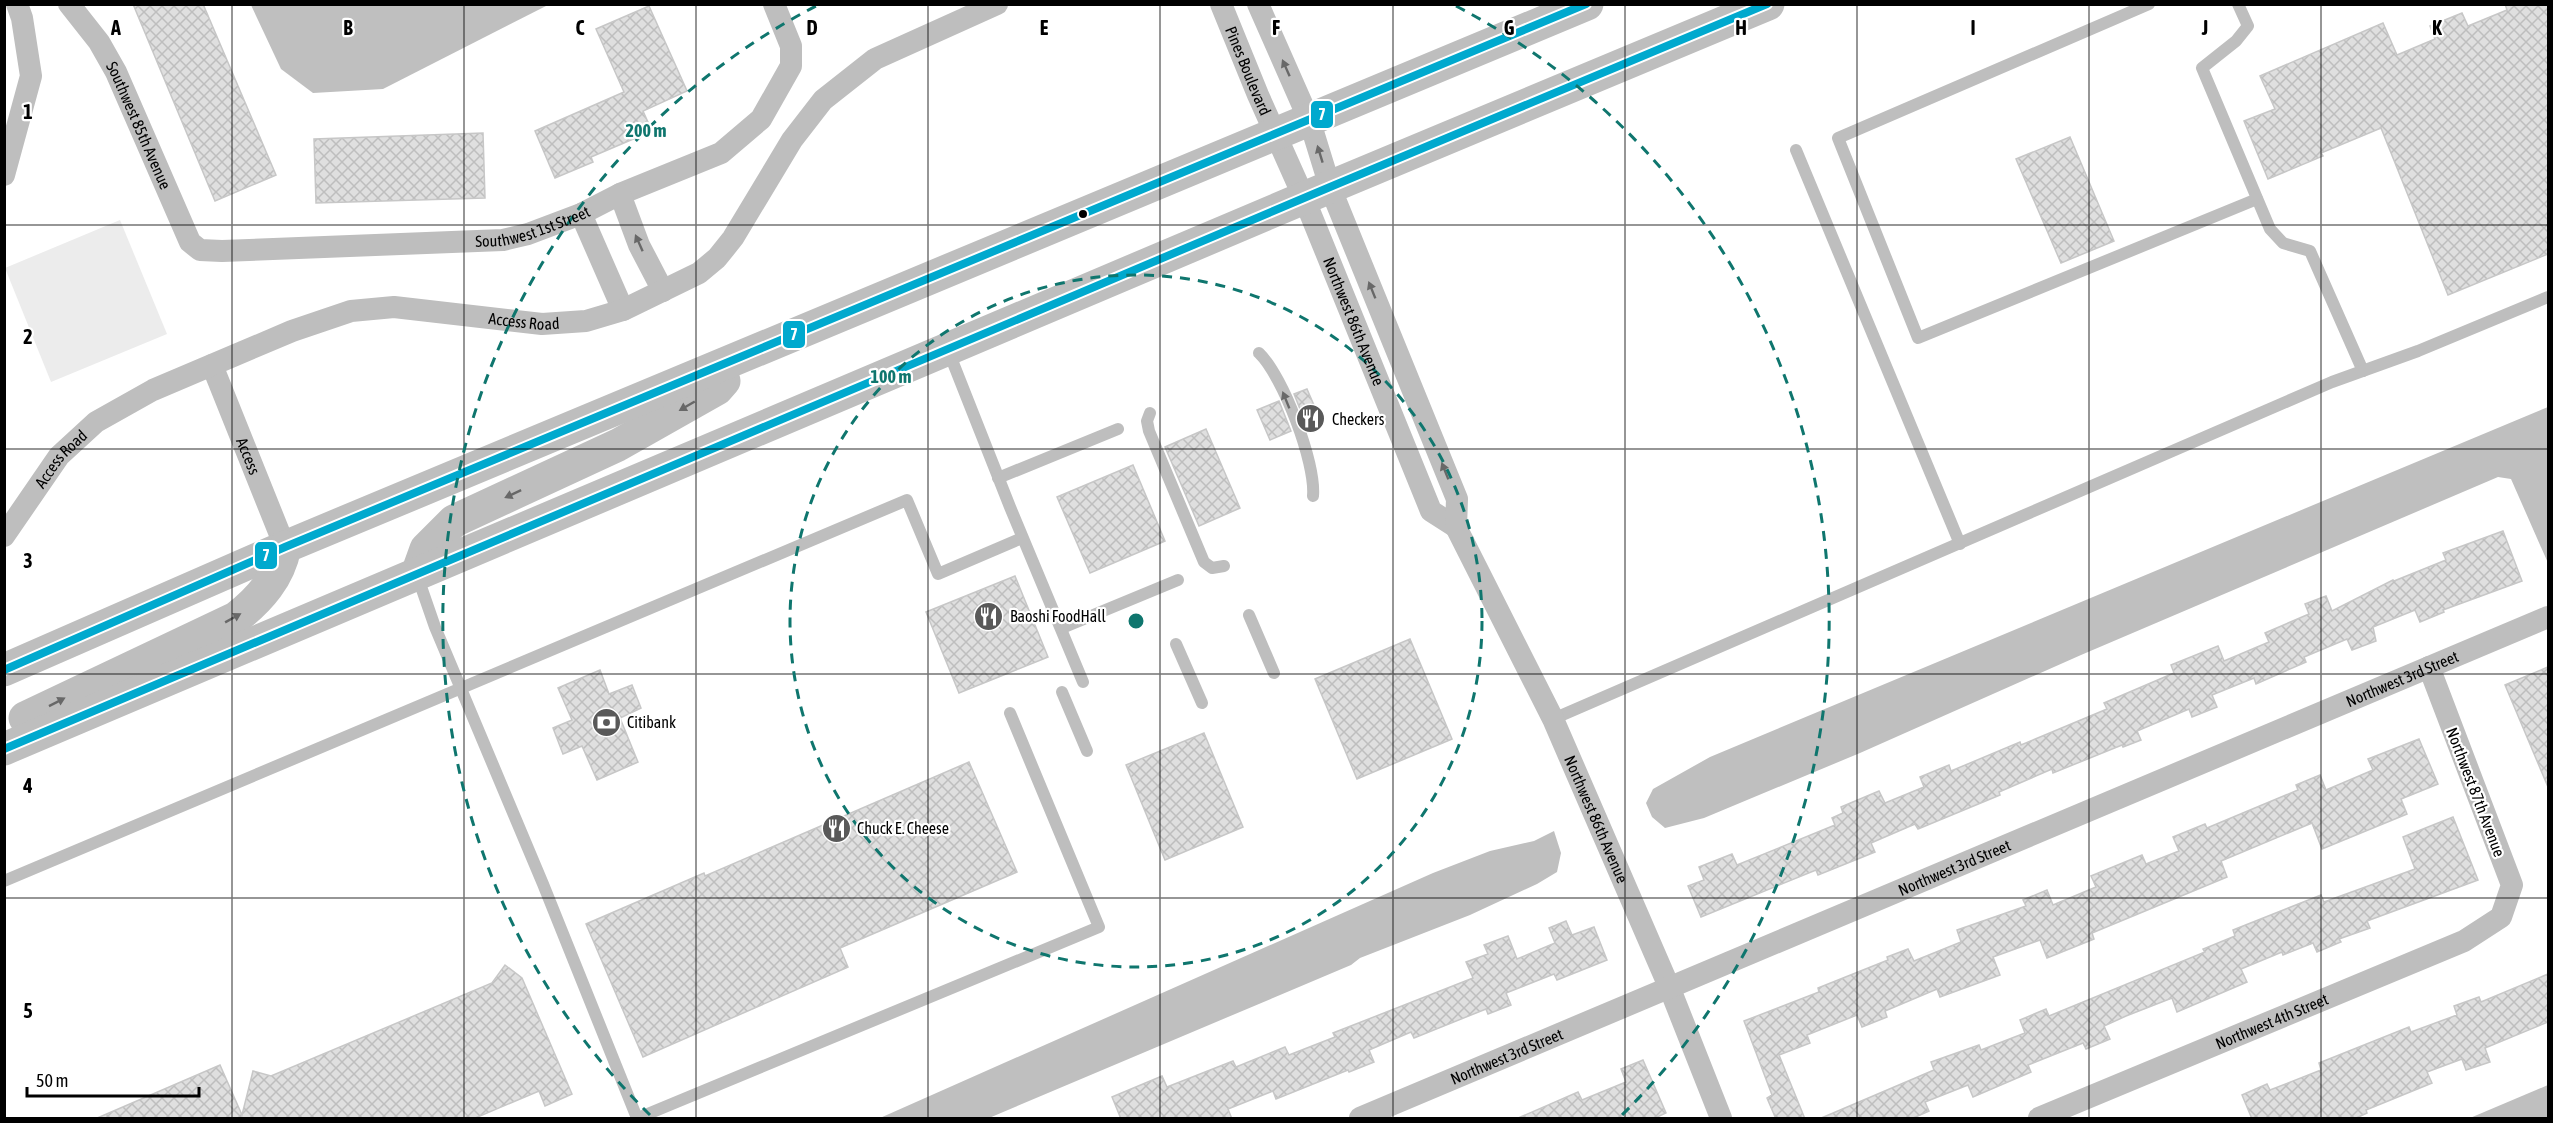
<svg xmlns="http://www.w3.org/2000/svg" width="2553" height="1123" font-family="'Asap Condensed',sans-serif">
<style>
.garden{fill:#ececec}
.water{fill:#bfbfbf}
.building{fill:url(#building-cross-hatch);stroke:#c7c7c7;stroke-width:1.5}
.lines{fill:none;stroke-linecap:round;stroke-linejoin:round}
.service{stroke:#bebebe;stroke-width:12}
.minor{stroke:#bebebe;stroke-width:22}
.trunk{stroke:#bebebe;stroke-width:33}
.bus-1-casing{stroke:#fff;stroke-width:12}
.bus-1{stroke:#00a9ce;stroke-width:8}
.oneway{fill:#686868}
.grid{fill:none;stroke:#000;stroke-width:1.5;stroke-opacity:0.55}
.ring{fill:none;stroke:#0f766e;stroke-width:3;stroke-dasharray:10 8}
.bus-dot{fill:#000;stroke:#fff;stroke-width:2}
.labels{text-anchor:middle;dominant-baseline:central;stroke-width:4.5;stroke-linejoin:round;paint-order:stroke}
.street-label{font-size:16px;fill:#000;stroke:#fff}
.poi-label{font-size:16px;fill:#000;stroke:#fff;text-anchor:start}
.grid-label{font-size:20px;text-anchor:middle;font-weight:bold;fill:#000;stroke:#fff;stroke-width:4.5;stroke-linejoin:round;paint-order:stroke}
.centre{fill:#0f766e;stroke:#fff;stroke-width:3}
.ring-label{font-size:18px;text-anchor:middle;font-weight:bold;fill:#0f766e;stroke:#fff;stroke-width:4.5;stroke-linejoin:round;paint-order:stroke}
.line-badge{stroke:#fff;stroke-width:2}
.badge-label{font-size:16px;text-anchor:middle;font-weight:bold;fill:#fff}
</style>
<defs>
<pattern id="building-cross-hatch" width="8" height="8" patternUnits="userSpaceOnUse" patternTransform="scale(1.5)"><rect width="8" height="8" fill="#dfdfdf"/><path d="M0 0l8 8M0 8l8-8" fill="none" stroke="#bebebe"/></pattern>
</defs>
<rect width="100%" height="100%" fill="#fff"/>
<!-- garden -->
<path class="garden" d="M120,220l47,114 -116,48 -46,-114z"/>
<!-- water -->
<g class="water">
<path d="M251,5h297l-165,84 -70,4 -32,-24z"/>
<path d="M2548,407v156l-37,-84 -13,-2 -417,178 -221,98 -156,65 -39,10 -13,-11 -6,-14 7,-14 57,-32z"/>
<path d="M1554,831l7,22 -4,19 -20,12 -67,31 -110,43 -9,7 -362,153h-109l553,-245 57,-22 44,-10z"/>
<path d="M2548,1085v33h-78z"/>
</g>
<!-- building -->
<g class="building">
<path d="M133,4h70l73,171 -61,26z"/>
<path d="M2505,4h43v250l-100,41 -67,-167 -60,25 2,3 -55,23 -24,-58 31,-12 -15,-33 123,-53 14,32 38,-16 -5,-13 32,-13 6,13 39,-16z"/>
<path d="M649,6l38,85 -44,20 9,20 -61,26 2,5 -38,16 -20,-47 89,-39 -28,-63z"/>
<path d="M483,133l2,65 -169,5 -2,-64z"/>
<path d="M2070,137l44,104 -53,22 -45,-104z"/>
<path d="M1307,389l13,30 -14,5 -12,-30z"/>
<path d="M1279,401l12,30 -21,9 -13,-30z"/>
<path d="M1206,429l34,79 -41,18 -34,-79z"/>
<path d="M1133,465l32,76 -75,32 -33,-76z"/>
<path d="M2503,531l19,50 -79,29 1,2 -24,10 -5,-12 -42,17 3,14 -24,9 -5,-11 -43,18 2,5 -50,22 -2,-6 -42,17 5,12 -25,10 -3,-8 -52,22 4,9 -18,7 -1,-2 -69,28 -1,-4 -53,23 1,3 -82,34 -3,-5 -44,19 4,9 -57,23 -2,-5 -115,47 -13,-31 16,-6 -5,-13 33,-13 5,11 98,-40 -3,-7 11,-5 -2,-6 38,-16 6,12 39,-16 -4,-10 29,-12 2,6 69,-29 1,3 86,-36 -3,-6 70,-30 -3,-8 47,-19 6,15 45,-19 -4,-9 44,-19 -4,-10 21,-8 6,15 61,-31 1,1 52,-21 -3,-7z"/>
<path d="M1015,576l33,81 -89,36 -33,-81z"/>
<path d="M1410,639l42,100 -95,40 -42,-100z"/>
<path d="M2548,667v120l-43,-102z"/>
<path d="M600,670l9,24 23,-9 9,23 -21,10 18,44 -41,18 -15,-34 -19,8 -10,-26 19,-8 -14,-32z"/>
<path d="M1204,733l39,94 -78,33 -39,-95z"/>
<path d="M2419,739l19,45 -37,15 6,15 -85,35 -10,-26 -91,38 6,16 -135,56 2,6 -47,19 -7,-18 -47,17 7,18 -60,22 -3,-8 -52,22 2,6 -25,10 -5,-12 -50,20 3,8 -31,12 26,64h-29l-9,-21 5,-3 -28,-74 75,-29 -1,-4 70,-28 -1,-3 21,-8 6,12 47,-19 -4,-12 69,-24 -3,-6 24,-10 6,15 43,-18 -5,-11 51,-21 4,9 33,-13 -6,-14 32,-13 2,4 91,-38 -2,-5 24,-10 6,15 47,-20 -5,-11z"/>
<path d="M969,762l48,110 -177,76 8,19 -205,90 -57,-133 118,-51 1,3z"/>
<path d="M2453,817l25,63 -111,41 3,7 -31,11 2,3 -24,10 -4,-9 -30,12 -1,-3 -41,17 6,13 -70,30 -5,-14 -46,18 -22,10 6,13 -24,10 -3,-6 -55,22 3,7 -58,25 -5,-12 -43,17 4,9 -18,8h-92l115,-49 -3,-8 48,-17 2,5 44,-17 -5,-13 26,-11 3,7 156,-64 -2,-3 32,-13 -2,-6 88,-35 3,7 91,-33 -12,-32z"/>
<path d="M1566,921l6,14 22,-8 13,33 -50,20 -3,-6 -48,19 5,12 -23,9 -2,-5 -72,29 -3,-6 -42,18 5,12 -25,10 -1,-2 -72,29 -3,-8 -45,18 4,10h-111l-9,-22 50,-21 5,11 66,-26 3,6 49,-20 4,8 46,-18 -2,-4 140,-55 -7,-16 22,-8 -4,-9 24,-9 9,23 38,-16 -6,-15z"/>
<path d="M505,965l17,13 50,116 -27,12 -6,-15 -66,28h-378l125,-54 22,50 11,-44 18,5 221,-93z"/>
<path d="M2548,974v48l-63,26 5,14 -24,8 -4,-11 -35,13 5,11 -66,27 1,3 -13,6h-102l-10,-24 25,-11 3,6 51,-20 -2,-7 90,-36 2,5 46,-17 -3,-9 25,-9 2,5z"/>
<path d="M1643,1060l23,53 -13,6h-137l62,-27 4,8 44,-18 -5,-13z"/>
</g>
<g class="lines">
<!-- service -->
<g class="service">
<path d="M2149,4l-311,134 80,200 339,-139"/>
<path d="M2238,4l10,22 -12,15 -34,27 68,161 13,14 27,8 53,120"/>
<path d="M1796,150l164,394"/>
<path d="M948,350l62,157 73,175"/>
<path d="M1259,353c24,23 57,110 54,143"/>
<path d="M1150,413l-3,8 2,10 55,131 8,6 12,-2"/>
<path d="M998,478l120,-49"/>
<path d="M417,575l18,52 108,257 94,234"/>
<path d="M1249,615l25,58"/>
<path d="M1062,628l116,-48"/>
<path d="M1176,644l26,59"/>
<path d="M1062,692l25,59"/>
<path d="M1553,719l779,-337 86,-31 130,-54"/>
<path d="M4,881l903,-381 31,74 84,-36"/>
<path d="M638,1118l461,-191 -89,-214"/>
</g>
<!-- minor -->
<g class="minor">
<path id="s1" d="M69,4l30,38 17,30 74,170 10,8 22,1 281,-11 25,-6 53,-20 39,-20 101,-41 40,-34 30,-53v-20l-17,-42"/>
<path id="s2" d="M1221,4l37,91 46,103 127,313 25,16"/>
<path id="s3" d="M1258,4l52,118 20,65 127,312 -1,28 97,192 117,270 51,129"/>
<path d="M4,175l27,-99 -9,-58 -5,-14"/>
<path d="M620,194l19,51 24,46"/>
<path d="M581,214l42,96"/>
<path id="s4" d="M212,365l73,182"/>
<path id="s5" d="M4,536l55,-80 37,-34 57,-32 139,-59 59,-20 43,-4 148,17 44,-3 37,-11 76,-37 18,-15 16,-20 59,-98 31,-40 52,-41 122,-55"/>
<path id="s6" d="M1360,1118l1188,-501"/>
<path id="s7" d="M2039,1118l425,-177 37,-24 11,-32 -83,-218"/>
</g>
<!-- trunk -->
<g class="trunk">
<path d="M417,574l9,-25 28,-28 164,-76 99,-56 7,-8"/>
<path d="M4,670l281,-123 1302,-543"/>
<path d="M25,718l211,-100c24,-19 43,-40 49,-71"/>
<path d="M4,749l1326,-562 438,-183"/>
</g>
<defs>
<g id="bus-1">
<path d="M4,670l281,-123 1301,-543"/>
<path d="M4,749l1326,-562 437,-183"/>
</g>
</defs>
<!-- bus-1 casing -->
<use href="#bus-1" class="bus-1-casing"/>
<!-- bus-1 -->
<use href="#bus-1" class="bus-1"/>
</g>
<!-- one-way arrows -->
<defs><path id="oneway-solid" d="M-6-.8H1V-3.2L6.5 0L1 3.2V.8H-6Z" transform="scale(1.5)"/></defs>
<g class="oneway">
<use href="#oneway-solid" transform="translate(1286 68) rotate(-114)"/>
<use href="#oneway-solid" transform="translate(1320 154) rotate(-107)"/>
<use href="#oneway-solid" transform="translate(639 243) rotate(-114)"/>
<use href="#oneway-solid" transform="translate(1372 290) rotate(-112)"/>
<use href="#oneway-solid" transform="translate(1286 400) rotate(-112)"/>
<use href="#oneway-solid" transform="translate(687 406) rotate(150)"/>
<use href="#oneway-solid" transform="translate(1445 471) rotate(-112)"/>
<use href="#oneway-solid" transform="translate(513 494) rotate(155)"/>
<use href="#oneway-solid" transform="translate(233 618) rotate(-29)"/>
<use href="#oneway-solid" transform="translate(57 702) rotate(-27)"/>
</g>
<!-- grid -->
<path class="grid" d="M232,4v1114M464,4v1114M696,4v1114M928,4v1114M1160,4v1114M1393,4v1114M1625,4v1114M1857,4v1114M2089,4v1114M2321,4v1114M4,225h2544M4,449h2544M4,674h2544M4,898h2544"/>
<!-- distance rings -->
<g class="ring">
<circle cx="1136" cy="621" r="346"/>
<path d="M650 1115A693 693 0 0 1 816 6M1456 6A693 693 0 0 1 1622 1115"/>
</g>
<!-- icons -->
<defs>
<symbol id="restaurant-disc" viewBox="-11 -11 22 22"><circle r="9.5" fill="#595959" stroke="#fff"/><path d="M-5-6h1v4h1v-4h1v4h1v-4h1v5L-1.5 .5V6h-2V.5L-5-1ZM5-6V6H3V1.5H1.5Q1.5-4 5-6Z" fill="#fff"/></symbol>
<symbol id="bank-disc" viewBox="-11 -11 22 22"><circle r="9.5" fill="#595959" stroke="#fff"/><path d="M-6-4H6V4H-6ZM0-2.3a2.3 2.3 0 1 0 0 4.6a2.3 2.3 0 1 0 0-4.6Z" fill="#fff"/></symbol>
</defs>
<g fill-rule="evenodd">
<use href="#restaurant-disc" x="1294" y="402" width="33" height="33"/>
<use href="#restaurant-disc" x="972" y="600" width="33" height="33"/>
<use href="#bank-disc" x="590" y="706" width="33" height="33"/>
<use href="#restaurant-disc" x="820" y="812" width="33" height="33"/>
</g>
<!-- markers -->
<circle class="bus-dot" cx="1083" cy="214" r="5"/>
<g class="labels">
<!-- street labels -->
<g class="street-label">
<text stroke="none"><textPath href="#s2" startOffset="72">Pines Boulevard</textPath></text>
<text stroke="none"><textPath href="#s1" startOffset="141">Southwest 85th Avenue</textPath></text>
<text stroke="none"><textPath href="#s1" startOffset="616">Southwest 1st Street</textPath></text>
<text stroke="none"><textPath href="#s5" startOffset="600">Access Road</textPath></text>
<text stroke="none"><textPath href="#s2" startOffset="344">Northwest 86th Avenue</textPath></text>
<text stroke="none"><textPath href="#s4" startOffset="98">Access</textPath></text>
<text stroke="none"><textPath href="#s5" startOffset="96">Access Road</textPath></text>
<text stroke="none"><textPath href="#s6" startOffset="1131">Northwest 3rd Street</textPath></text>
<text transform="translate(2476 792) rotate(69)">Northwest 87th Avenue</text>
<text stroke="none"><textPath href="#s3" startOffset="886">Northwest 86th Avenue</textPath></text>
<text stroke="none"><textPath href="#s6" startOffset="645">Northwest 3rd Street</textPath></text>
<text stroke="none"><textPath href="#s7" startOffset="252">Northwest 4th Street</textPath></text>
<text stroke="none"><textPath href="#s6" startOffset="159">Northwest 3rd Street</textPath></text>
</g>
<!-- poi labels -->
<g class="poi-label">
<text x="1332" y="419">Checkers</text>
<text x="1010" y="616">Baoshi FoodHall</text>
<text x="627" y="722">Citibank</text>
<text x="857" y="828">Chuck E. Cheese</text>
</g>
</g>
<g class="grid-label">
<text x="116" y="35">A</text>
<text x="348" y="35">B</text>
<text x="580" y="35">C</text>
<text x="812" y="35">D</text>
<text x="1044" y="35">E</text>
<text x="1276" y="35">F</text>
<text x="1509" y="35">G</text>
<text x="1741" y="35">H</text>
<text x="1973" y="35">I</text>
<text x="2205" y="35">J</text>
<text x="2437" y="35">K</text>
<text x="28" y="119">1</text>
<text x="28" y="344">2</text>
<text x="28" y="568">3</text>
<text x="28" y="793">4</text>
<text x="28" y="1018">5</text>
</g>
<circle cx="1136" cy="621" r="9" class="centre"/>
<g class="ring-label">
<text x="646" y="137">200 m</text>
<text x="891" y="383">100 m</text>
</g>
<g class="line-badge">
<rect x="1310" y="100" width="24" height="29" rx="6" fill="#00a9ce"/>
<rect x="782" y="320" width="24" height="29" rx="6" fill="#00a9ce"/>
<rect x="254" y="541" width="24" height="29" rx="6" fill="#00a9ce"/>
</g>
<g class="badge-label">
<text x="1322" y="120">7</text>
<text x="794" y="340">7</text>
<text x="266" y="561">7</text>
</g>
<!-- border -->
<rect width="2553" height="1123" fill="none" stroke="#000000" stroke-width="12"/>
<!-- scale -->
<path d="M27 1087v9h172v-9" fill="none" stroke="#000000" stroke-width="3"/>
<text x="36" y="1087" font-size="18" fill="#000000" stroke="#ffffff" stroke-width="4.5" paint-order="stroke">50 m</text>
</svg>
